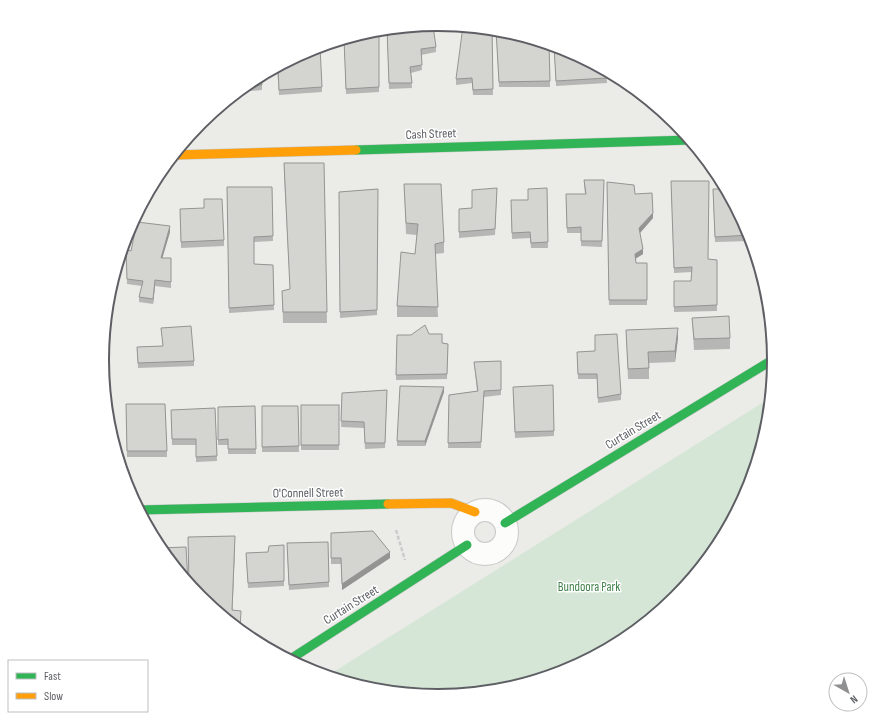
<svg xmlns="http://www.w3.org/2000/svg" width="876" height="720" font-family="'Sofia Sans Condensed',sans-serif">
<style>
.green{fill:#d6e6d6}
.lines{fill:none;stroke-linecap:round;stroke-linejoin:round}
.street-casing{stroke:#c9c9c8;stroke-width:24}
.fast-casing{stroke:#c7c7c8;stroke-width:10}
.slow-casing{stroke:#c7c7c8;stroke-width:10}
.path{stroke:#cacccb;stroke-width:2.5;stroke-dasharray:4 2;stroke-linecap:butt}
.street{stroke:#fcfcfb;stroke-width:22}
.fast{stroke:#30b455;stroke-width:9}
.slow{stroke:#ff9f0a;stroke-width:9}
.wall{fill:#b6b6b4}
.shaded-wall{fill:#949492}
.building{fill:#d4d4d1;stroke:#949492}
.labels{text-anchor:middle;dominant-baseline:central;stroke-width:3;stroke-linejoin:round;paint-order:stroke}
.street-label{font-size:13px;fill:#5d5f64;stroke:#fff}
.park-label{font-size:13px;fill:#40804a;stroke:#fff}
.rim{fill:none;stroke:#5d5f64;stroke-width:2}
</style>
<rect width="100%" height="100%" fill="#ebebe7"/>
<!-- green -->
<path class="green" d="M770,398l-3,28 -19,63 -31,58 -42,51 -51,41 -58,32 -63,19 -65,6 -66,-7 -45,-13z"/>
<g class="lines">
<defs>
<circle id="street" cx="485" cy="532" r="22"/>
<g id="fast">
<path d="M356,150l334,-10"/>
<path d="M139,510l249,-6"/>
<path d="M505,523l269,-164"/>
<path d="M289,660l178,-115"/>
</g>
<g id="slow">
<path d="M174,155l182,-5"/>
<path d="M388,504l63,-1 24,9"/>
</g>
</defs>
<!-- street casing -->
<use href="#street" class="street-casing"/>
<!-- fast casing -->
<use href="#fast" class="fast-casing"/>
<!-- slow casing -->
<use href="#slow" class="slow-casing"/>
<!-- path -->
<path class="path" d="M396,530l9,30"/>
<!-- street -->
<use href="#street" class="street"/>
<!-- fast -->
<use href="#fast" class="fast"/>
<!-- slow -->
<use href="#slow" class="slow"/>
</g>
<!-- wall -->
<g class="wall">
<path d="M406,27v2l30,18v5l-15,3 1,15 -11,3 1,15 -23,1 -2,-60z"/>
<path d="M492,29l1,66h-20l-1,-12 -16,2v-6z"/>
<path d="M379,30v62l-33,2 -2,-55z"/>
<path d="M496,30l53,14 1,43h-51z"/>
<path d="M554,46l13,4 39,21 1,12 -51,3z"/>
<path d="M310,49l12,38v5l-43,3 -2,-28z"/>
<path d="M272,70v7l-11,1 1,7v5l-25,2 15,-12z"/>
<path d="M284,163h40l3,160h-44l-1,-32 8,-2 -6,-115z"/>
<path d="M584,180h20l-2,67 -21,-1v-13h-14l-1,-39h19l-1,-9z"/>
<path d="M607,182l28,12 18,24 -13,15 3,21 -8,5 1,4h11v42h-38z"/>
<path d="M404,184l40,58v11l-9,1 3,63h-41v-11l18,-52 2,-19 -11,-1z"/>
<path d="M671,186l37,73 9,1v51l-43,1v-31h17l1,-9 -18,1z"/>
<path d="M227,187h45l1,54 -19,1v22l19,1 1,45 -45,3z"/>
<path d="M497,188l-2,47 -36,3v-29l13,-1z"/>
<path d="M547,188l1,60h-17l-1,-10 -18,1 -1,-39h17z"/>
<path d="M378,189l-1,126 -37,3 -1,-126z"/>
<path d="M713,194l36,38 2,9 -36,1z"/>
<path d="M180,209l44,31v6l-43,2z"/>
<path d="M170,232l-8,26h9v30l-16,-2 -2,18 -14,-2v-5l3,-11 -15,-2 -1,-35 5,2z"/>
<path d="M692,318l38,20v11l-36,1z"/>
<path d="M161,328l33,33v5l-56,2 -1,-21 26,-1z"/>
<path d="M626,330l52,8 -3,24 -26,1v16h-21z"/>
<path d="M429,334l13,9 6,1 -1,35 -51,1 1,-45h14z"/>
<path d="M577,352l44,42v6l-23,3 -1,-24h-19z"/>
<path d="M501,361v34l-17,2 -3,51h-33l1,-53 28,-4 -3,-29z"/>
<path d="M553,385l1,51 -39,2 -2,-46z"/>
<path d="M387,390l-2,58 -20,1 -1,-21 -23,-1 1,-34z"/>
<path d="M444,392l-19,54h-28v-5z"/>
<path d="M126,404h39l2,53h-40z"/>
<rect x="301" y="405" width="38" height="45"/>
<path d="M255,406l1,48h-28v-9h-10v-38z"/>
<path d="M262,406h36l1,46h-37z"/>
<path d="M215,408l2,53 -21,1v-17h-24l-1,-35z"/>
<path d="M331,533l59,25 -48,32 -1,-26h-10z"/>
<path d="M328,542l1,45 -40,3 -2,-42z"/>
<path d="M284,545v41l-36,2 -2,-35 22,-1z"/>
</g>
<!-- shaded-wall -->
<g class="shaded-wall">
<path d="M653,213v5l-14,16v-6z"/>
<path d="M170,226v6l-9,31v-5z"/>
<path d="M643,249v5l-8,5v-5z"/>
<path d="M155,280v6l-2,18v-5z"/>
<path d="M678,328v10l-3,24v-11z"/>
<path d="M444,387v5l-19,54v-5z"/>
<path d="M235,536v11l-3,74v-11z"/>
<path d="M390,552v6l-48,32v-6z"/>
</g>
<!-- building -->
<g class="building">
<path d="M433,26l3,21 -15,2 1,16 -12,2 2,16h-23l-2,-54 18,-2v2z"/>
<path d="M463,26l29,3 1,60 -20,1 -1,-12 -16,1z"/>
<path d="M373,30h6v57l-33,2 -2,-50z"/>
<path d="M496,30h8l45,14 1,37 -51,1z"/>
<path d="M554,46l13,4 39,21 1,7 -51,3z"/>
<path d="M320,47l2,40 -43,3 -1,-23 32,-18z"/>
<path d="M260,76l2,9 -18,1 8,-6z"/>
<path d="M284,163h40l3,149h-44l-1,-21 8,-2z"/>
<path d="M584,180h20l-2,61h-21v-14l-14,1 -1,-34h20z"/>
<path d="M671,181h38l-1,78 9,1v45l-43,2v-26h17l1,-14 -18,1z"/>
<path d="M607,182l27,3 1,9 17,-1 1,20 -14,15 4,21 -8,5 1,9h11v37h-38z"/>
<path d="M404,184h37l3,58 -9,2 3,63 -41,-1 4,-54 14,2 3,-30 -12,-1z"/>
<path d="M227,187h45l1,49 -19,1v27l19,1 1,40 -45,3z"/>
<path d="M497,188l-2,41 -36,3v-23l13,-1v-18z"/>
<path d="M547,188l1,54 -17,1 -1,-11 -18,1 -1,-33h17v-11z"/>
<path d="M378,189l-1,121 -37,2 -1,-120z"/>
<path d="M713,189h13l23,43 1,3 -35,2z"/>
<path d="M204,199h18l2,41 -43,2 -1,-33 24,-1z"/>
<path d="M137,222l33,4 -9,32h10v24l-16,-2 -2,19 -14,-2 4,-16 -16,-2 -1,-30 5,2z"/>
<path d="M729,316l1,22 -36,1 -2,-21z"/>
<path d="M425,325l4,9h13v9l6,1 -1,30 -51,1 1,-40h14z"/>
<path d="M191,326l3,35 -56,2 -1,-16 26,-1 -2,-18z"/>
<path d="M678,328l-3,23 -27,1 1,16 -21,1 -2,-39z"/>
<path d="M617,334l4,60 -23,4 -1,-24h-19l-1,-22 18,-1v-16z"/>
<path d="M501,361v29l-17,1 -3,51 -33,1 1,-48 29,-4 -4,-29z"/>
<path d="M553,385l1,46 -39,1 -2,-45z"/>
<path d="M400,386l44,1 -19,54h-28z"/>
<path d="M387,390l-2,53h-20l-1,-21 -23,-1 1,-28z"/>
<path d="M126,404h39l2,47h-40z"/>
<rect x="301" y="405" width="38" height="40"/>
<path d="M255,406l1,43h-28v-10l-10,1v-33z"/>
<path d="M262,406h36l1,40 -37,1z"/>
<path d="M215,408l2,48 -21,1v-18h-24l-1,-29z"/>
<path d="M373,531l17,21 -48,32 -1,-26h-10v-25z"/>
<path d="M235,536l-3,74 9,1 -1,19 -40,-33 -11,-13 -1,-47z"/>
<path d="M328,542l1,40 -40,3 -2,-42z"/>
<path d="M284,545v36l-36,2 -2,-30 22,-1 1,-6z"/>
<path d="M186,547l2,35 -29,-34z"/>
</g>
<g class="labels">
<!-- street labels -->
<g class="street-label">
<text transform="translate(431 134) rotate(-2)">Cash Street</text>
<text transform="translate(633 430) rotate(-31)">Curtain Street</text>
<text transform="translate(308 493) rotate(-1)">O'Connell Street</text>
<text transform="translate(351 605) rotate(-32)">Curtain Street</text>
</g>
<!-- park labels -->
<g class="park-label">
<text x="589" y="587">Bundoora Park</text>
</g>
</g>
<!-- crop -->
<path d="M0 0H876V720H0ZM109 360a329 329 0 1 1 658 0a329 329 0 1 1-658 0Z" fill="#fff" fill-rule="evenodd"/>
<path class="rim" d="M109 360a329 329 0 1 1 658 0a329 329 0 1 1-658 0Z"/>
<!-- legend -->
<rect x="8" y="660" width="140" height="52" fill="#ffffff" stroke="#bebfc1"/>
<rect x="16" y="673" width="20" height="6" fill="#30b455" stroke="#bebfc1"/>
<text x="44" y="680" font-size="12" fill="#5d5f64">Fast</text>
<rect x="16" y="693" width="20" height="6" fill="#ff9f0a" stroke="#bebfc1"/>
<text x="44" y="700" font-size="12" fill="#5d5f64">Slow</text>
<!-- north arrow -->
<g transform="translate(848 692) rotate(141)"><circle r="19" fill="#ffffff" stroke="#bebfc1"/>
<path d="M0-3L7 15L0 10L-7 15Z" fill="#8f9092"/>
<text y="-6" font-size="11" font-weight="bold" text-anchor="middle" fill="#5d5f64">N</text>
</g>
</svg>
